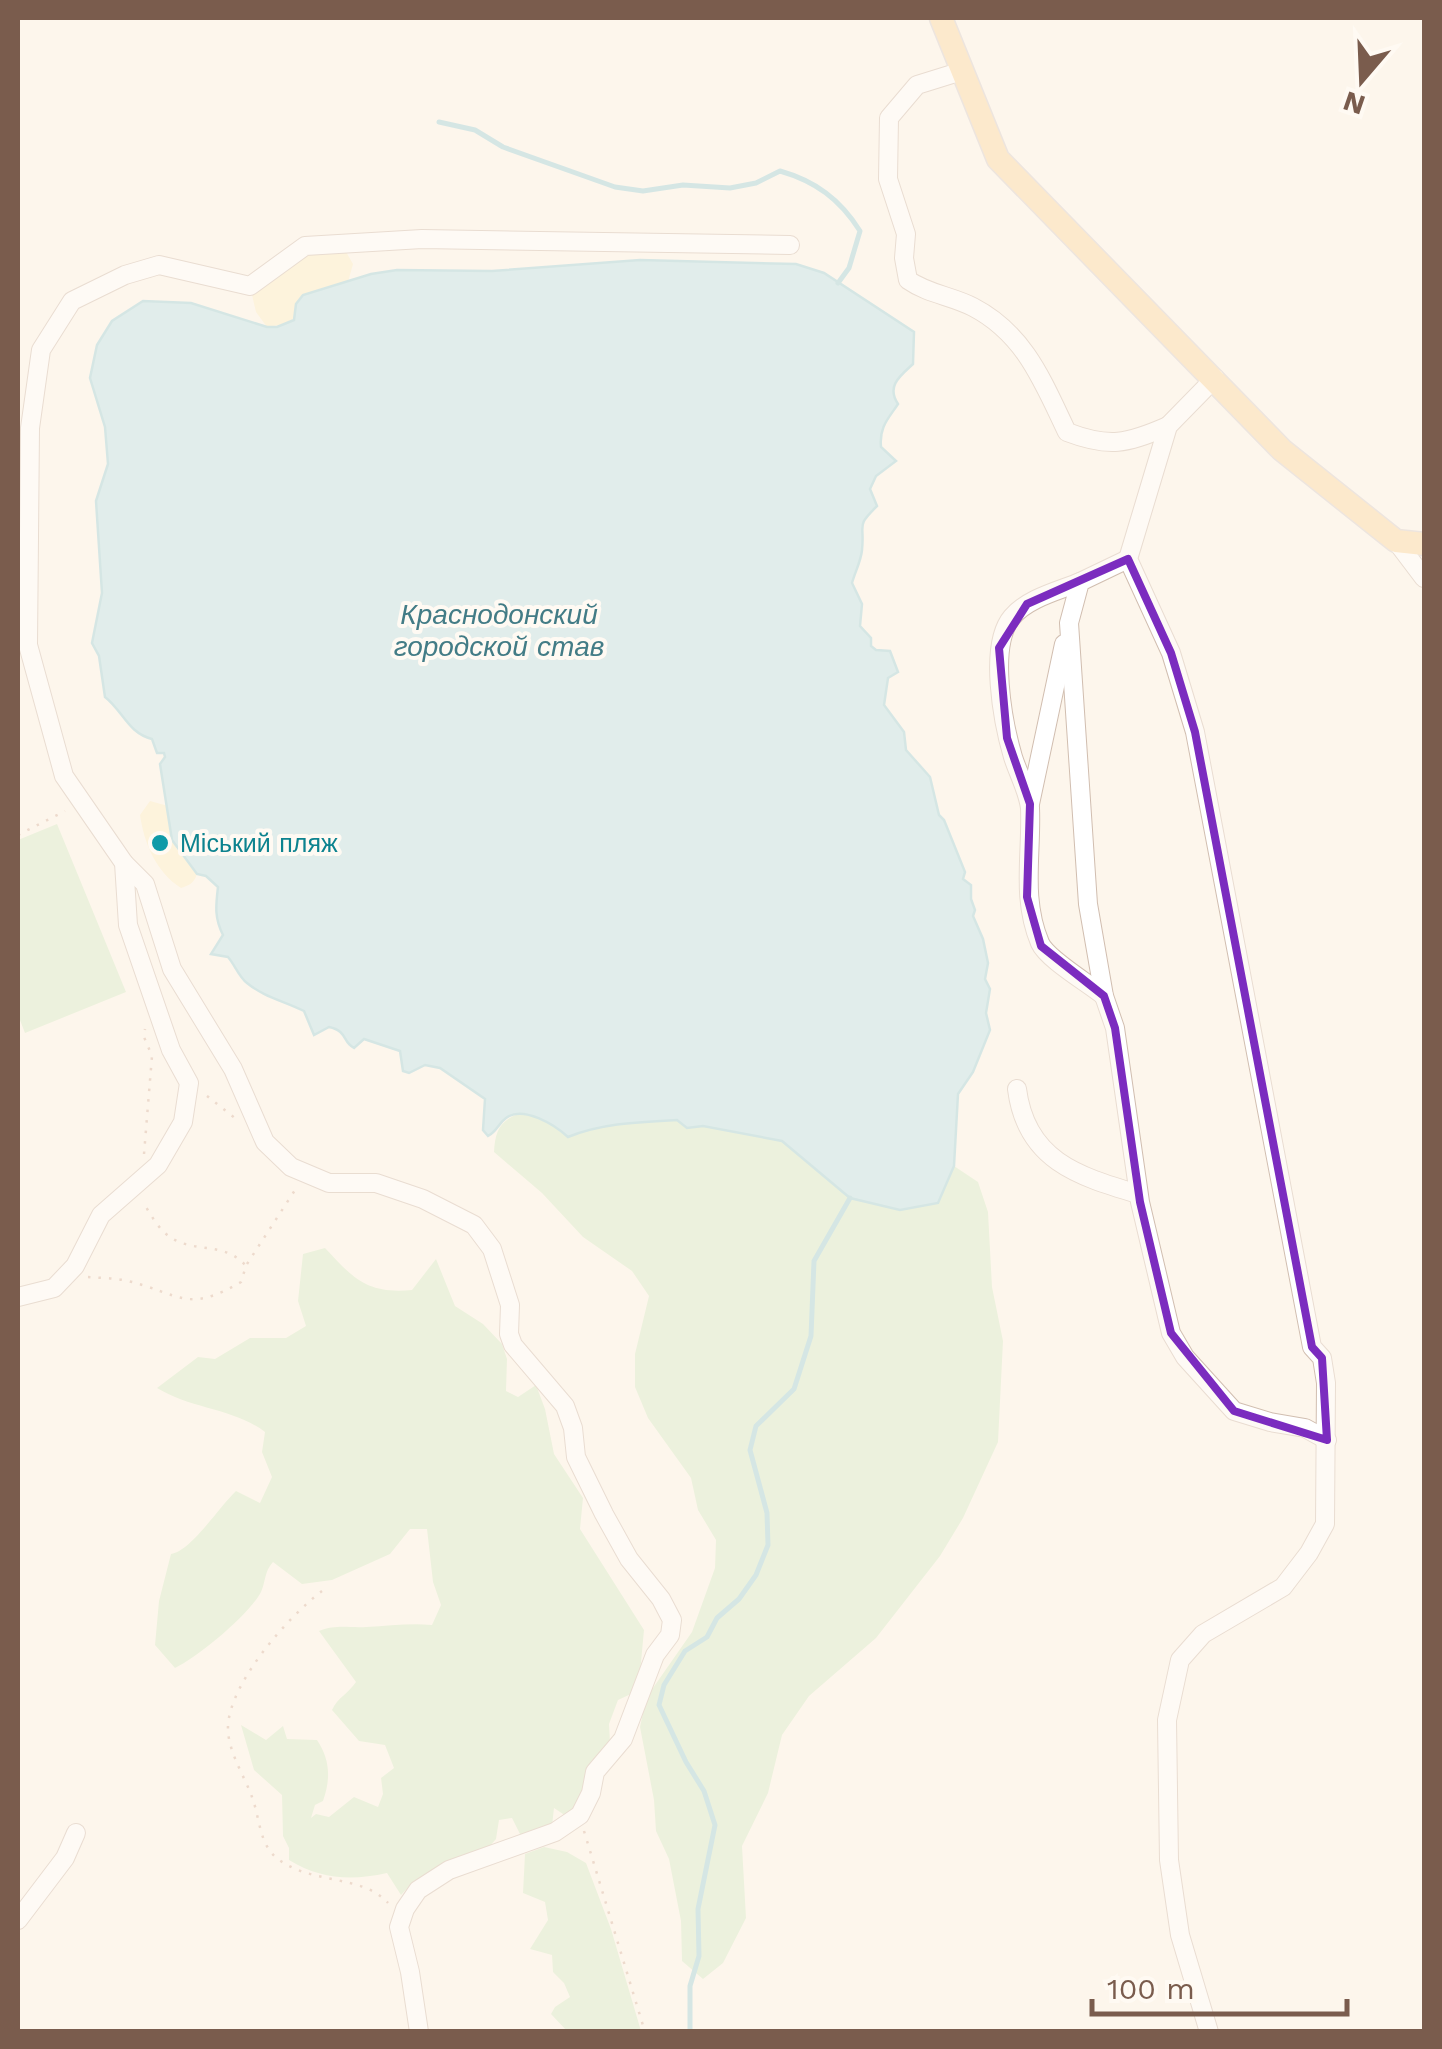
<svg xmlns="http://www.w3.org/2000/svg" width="1442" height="2049" font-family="'Work Sans',sans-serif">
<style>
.green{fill:#d8ecc9}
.sand{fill:#fcefc7}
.water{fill:#bfe3e8;stroke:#a5d3da;stroke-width:2.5}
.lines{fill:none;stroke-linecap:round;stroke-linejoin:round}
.stream{stroke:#a5d3da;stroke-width:5}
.minor-casing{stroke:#d1beb0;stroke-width:20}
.major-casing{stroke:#dad1cd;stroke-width:25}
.path{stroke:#d9b8a5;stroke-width:2.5;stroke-dasharray:2.5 8;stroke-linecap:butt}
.minor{stroke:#fff;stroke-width:18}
.major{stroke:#fbd9a5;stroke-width:22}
.marked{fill:none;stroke:#7b2cbf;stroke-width:8;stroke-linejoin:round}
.culture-dot{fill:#0f9aa8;stroke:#fffaf3;stroke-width:4}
.labels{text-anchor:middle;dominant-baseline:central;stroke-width:8;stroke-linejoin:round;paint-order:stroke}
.culture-label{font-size:25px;fill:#0d838f;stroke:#fffaf3;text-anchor:start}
.water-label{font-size:28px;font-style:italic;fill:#437c86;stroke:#fffaf3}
</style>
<rect width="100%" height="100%" fill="#fdf6ec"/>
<!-- green -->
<g class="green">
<path d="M57,824l69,168 -101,41 -7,-18v-175z"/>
<path d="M518,1114l14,2 43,19c19,-15 77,-14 102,-15l10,8 16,-2 79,15 68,57 50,12 38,-7 16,-37 24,16 10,30 4,75 11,54 -5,101 -35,76 -23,38 -64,82 -67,58 -27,39 -14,58 -26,53 4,72 -23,45 -20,16 -21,-18 -1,-40 -12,-62 -13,-28 -2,-31 -14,-73 6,-29 46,-66 23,-64 1,-28 -18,-30 -7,-32 -43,-60 -13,-31v-33l14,-58 -17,-25 -49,-34 -41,-44 -48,-41c1,-19 5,-31 24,-38z"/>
<path d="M325,1248c29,31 42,46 87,42l24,-31 19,47 28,18 19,20 5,15 -1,32 12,6 18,-12 9,24 9,45 29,44 -3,31 64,101 -4,43 -9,21 -13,6 -9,24 1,18 -41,76 -15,-10 -2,18 -30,12 -10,-20 -13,2 -3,19 -7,8 -75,34 -13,14 -14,-22c-36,8 -67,6 -98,-13v-12l-6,-12 -1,-41 -28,-25 -13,-45 25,15 17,-14 4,13 30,1c13,19 14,39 6,61l-8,4 -4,13 5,-4 13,3 25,-20 24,10 5,-13 -2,-16 13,-10 -9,-23 -26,-4 -27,-31c6,-13 16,-16 24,-28l-37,-51c18,-7 29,-3 47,-4 23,-1 43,-4 66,-2l9,-20 -8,-23 -6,-53h-17l-20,25 -58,26 -30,4 -29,-22c-9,10 -7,19 -12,30 -12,23 -63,65 -86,76l-20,-23 4,-44 12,-47c20,-3 48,-47 65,-63l24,12 12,-26 -10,-25 3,-20c-32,-24 -74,-23 -108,-44l41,-31 17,2 35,-21h36l20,-12 -8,-25 5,-47z"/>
<path d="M544,1847l23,5 19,11 25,66 30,102h-74l-16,-17 4,-7 15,-10 -6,-14 -11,-11 -1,-17 -22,-6 18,-29 -3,-18 -22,-9 2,-39z"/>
</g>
<!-- sand -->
<g class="sand">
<path d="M345,250l8,14 -5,18 -45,13 -12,28 -24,4 -11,-15 -4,-17 10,-12 41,-30z"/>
<path d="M150,801l18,5c2,16 1,35 13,49 6,7 11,10 16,19 -3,9 -7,11 -16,14 -25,-16 -37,-45 -41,-73z"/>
</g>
<!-- water -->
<path class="water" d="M640,260l156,4 28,9 90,59 -1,32c-13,12 -27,22 -15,40 -10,15 -19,23 -17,43l15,14 -20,15 -6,13 7,17c-22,22 -12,16 -15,44 -1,11 -7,22 -10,33l10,21 -2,22 11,12v8l5,4 14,1 8,21 -10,6 -4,27 20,27 2,18 24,27 9,38 5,5 21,52 -2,7 8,6v14l4,11 -2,6 10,23 5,24 -3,16 5,10 -4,24 4,17 -17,42 -15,22 -4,72 -16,37 -38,7 -50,-12 -68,-57 -79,-15 -16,2 -10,-8c-37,2 -75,3 -109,17 -13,-12 -45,-32 -62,-19 -8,6 -9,13 -18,18l-5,-6 2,-31 -45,-31 -15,-3 -16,8 -6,-2 -3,-20 -36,-12 -10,9c-12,-6 -6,-17 -25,-21l-15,8 -10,-24c-20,-10 -40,-14 -57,-28 -8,-6 -12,-18 -19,-26l-17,-3 12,-19c-9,-18 -7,-30 -5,-48l-12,-11 -9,-2 -25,-34 -12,-76 5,-7 -1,-4h-7l-5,-14c-24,-6 -29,-28 -47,-42l-6,-41 -7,-13 10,-50 -6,-92 12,-37 -3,-37 -15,-49 7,-33 15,-24 31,-20 48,2 76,24h10l17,-7 2,-16 7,-9 68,-21 26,-4 95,1z"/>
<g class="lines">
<!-- stream -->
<g class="stream">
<path d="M439,122l36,8 28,17 112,40 28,4 40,-6 47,3 26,-5 24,-12c35,10 60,28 80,60l-11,37 -11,15"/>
<path d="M690,2032v-46l9,-30 -1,-47 17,-84 -11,-34 -18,-29 -27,-57 5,-20 21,-34 22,-14 10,-19 22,-19 17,-24 12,-30 -1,-32 -17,-63 6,-24 38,-37 17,-53 3,-75 36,-63"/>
</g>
<defs>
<g id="minor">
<path d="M962,71l-45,14 -28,33 -1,61 18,55 -2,24 4,22c20,14 44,16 65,27 52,27 70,75 94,125 42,16 60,12 101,-6"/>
<path d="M1396,541l28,37"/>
<path d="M1128,559l-48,23 -11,41 19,281 16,92 11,32 25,174 31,131 14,24 49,54 36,11 35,6 22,12"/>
<path d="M1080,582c-22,9 -52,16 -68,35 -24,28 -9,106 1,140 5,16 15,34 17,51 2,46 -9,90 10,135 7,16 48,40 64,53"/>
<path d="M1030,804l34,-160"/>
<path d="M124,863l21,21 27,85 61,100 32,73 26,25 38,16h47l47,16 51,26 18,24 18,56 -1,29 4,11 52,61 8,22 3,29 28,57 25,45 32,40 11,21 -2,15 -15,20 -32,84 -28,33 -4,21 -11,22 -25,17 -106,38 -31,20 -13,19 -6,18 11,45 9,60"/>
<path d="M1017,1089c9,71 60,87 121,105"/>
<path d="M18,1297l36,-9 21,-22 26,-51 57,-50 25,-43 6,-39 -18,-33 -43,-125 -4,-62 -60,-87 -36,-131 2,-217 11,-78 31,-49 53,-26 34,-10 91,21 55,-40 117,-7 368,6"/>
<path d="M18,1920l47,-62 11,-25"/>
<path d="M1209,2032l-29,-97 -11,-75 -2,-140 13,-60 23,-26 80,-47 26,-34 16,-29 1,-141 -4,-25 -10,-11 -117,-615 -24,-79 -43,-94 40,-133 47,-48"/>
</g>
<path id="major" d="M941,18l57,141 284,291 114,91 28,3"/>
</defs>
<!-- minor casing -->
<use href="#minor" class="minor-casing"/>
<!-- major casing -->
<use href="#major" class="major-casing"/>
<!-- path -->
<g class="path">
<path d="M18,835l47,-24"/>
<path d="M207,1096l29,23"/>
<path d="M144,1154l8,-98 -8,-19 1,-8"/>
<path d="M247,1264l50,-77"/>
<path d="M88,1277c13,1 27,1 40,4 53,13 58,33 113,1l5,-16c-20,-24 -48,-13 -73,-27 -14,-8 -22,-24 -30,-37"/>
<path d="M322,1591c-33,25 -92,91 -94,135 -1,24 16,49 24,71 8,21 7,48 26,62 34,26 84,15 110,44"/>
<path d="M584,1831l61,201"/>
</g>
<!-- minor -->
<use href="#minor" class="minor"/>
<!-- major -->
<use href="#major" class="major"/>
</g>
<!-- marked area -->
<path d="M0 0H1442V2049H0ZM1128,559l43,94 24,79 117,615 10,11 5,82 -93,-29 -63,-78 -31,-131 -25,-174 -11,-32 -63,-50 -14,-49 3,-93 -23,-66 -8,-90 28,-44z" fill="#fdf6ec" fill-opacity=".55" fill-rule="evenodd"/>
<path class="marked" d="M1128,559l43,94 24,79 117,615 10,11 5,82 -93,-29 -63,-78 -31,-131 -25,-174 -11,-32 -63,-50 -14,-49 3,-93 -23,-66 -8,-90 28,-44z"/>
<!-- markers -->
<circle class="culture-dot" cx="160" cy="843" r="10"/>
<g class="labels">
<!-- culture labels -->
<g class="culture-label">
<text x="180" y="843">Міський пляж</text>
</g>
<!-- water labels -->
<g class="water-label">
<text x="499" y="614">Краснодонский<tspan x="499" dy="32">городской став</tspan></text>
</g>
</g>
<!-- border -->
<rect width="1442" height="2049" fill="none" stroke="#7a5c4d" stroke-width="40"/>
<!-- north arrow -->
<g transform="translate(1362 80) rotate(199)" stroke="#fffaf3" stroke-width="8" paint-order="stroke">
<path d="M0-8L18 38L0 25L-18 38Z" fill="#7a5c4d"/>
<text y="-15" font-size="28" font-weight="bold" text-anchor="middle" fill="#7a5c4d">N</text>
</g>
<!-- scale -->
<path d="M1092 1999v15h255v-15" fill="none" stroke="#7a5c4d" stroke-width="5"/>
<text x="1107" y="1999" font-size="30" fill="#7a5c4d" stroke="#fffaf3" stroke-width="8" paint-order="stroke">100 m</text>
</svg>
